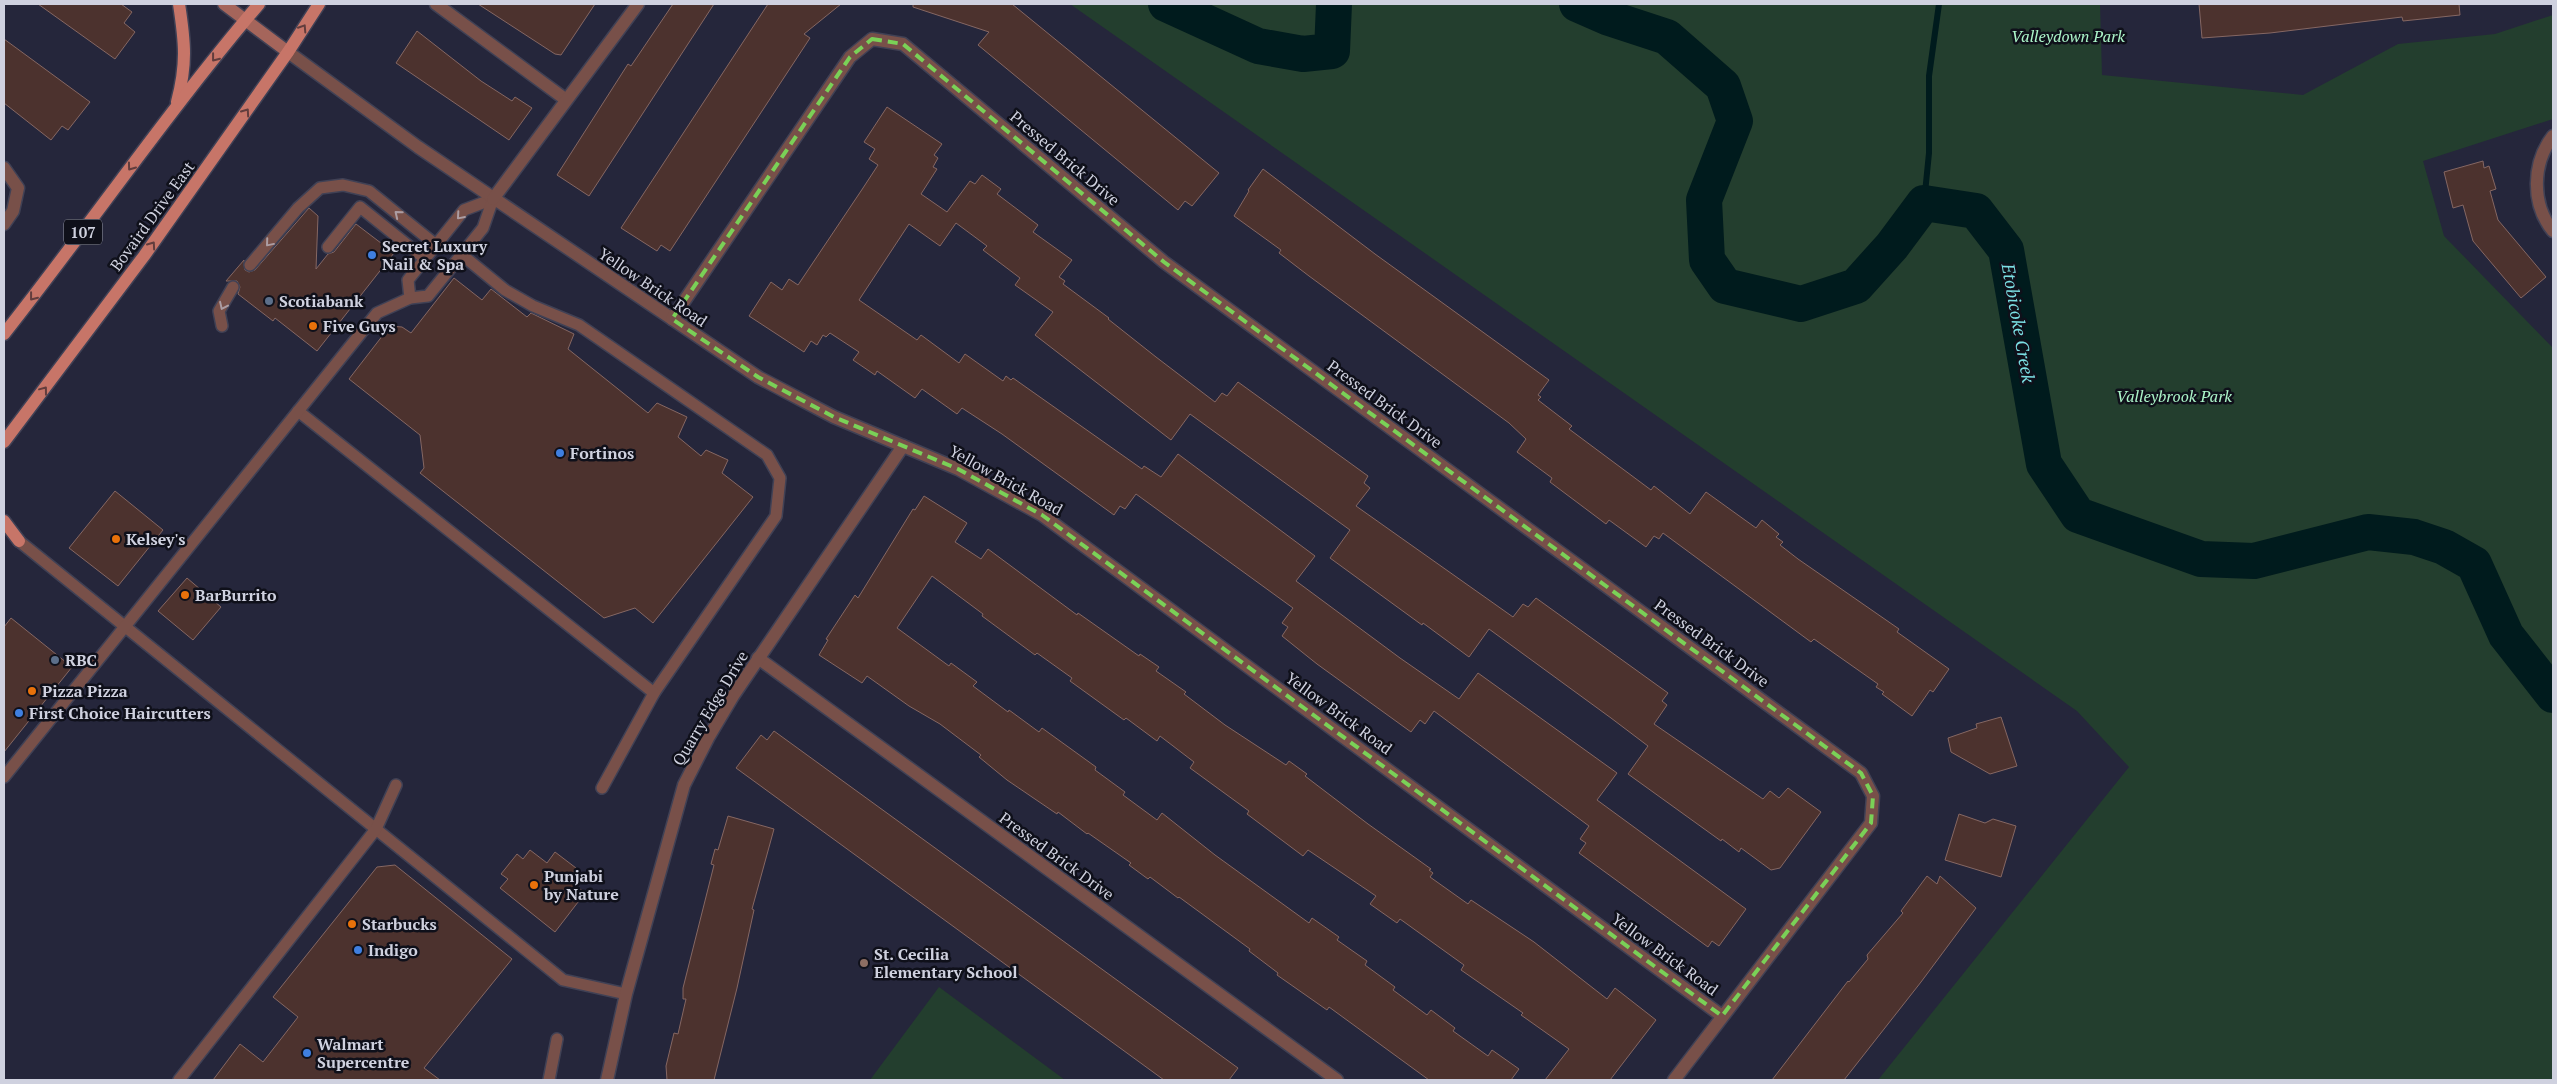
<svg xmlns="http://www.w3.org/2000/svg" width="2557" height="1084" font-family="'PT Serif',serif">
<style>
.green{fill:#233e2e}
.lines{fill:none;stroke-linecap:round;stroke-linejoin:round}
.stream{stroke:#001b1d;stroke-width:6}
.river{stroke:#001b1d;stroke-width:36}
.building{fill:#4c322e;stroke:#856763}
.lane-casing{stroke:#404155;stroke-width:14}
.street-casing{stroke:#404155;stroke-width:15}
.secondary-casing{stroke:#404155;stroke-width:15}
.primary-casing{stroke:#404155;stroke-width:15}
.lane{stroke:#785049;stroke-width:11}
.street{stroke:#785049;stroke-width:12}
.secondary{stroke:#a5655b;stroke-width:12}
.primary{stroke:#c77568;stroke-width:12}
.oneway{stroke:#623d3d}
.oneway2{stroke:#ac9da3}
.marked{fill:none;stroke:#7ad157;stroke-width:4;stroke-dasharray:10 6;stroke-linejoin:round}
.shop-dot{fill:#3f7fe0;stroke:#0f101a;stroke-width:2}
.service-dot{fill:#5c6f8a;stroke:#0f101a;stroke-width:2}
.food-dot{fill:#e8710a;stroke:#0f101a;stroke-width:2}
.education-dot{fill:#8d6e63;stroke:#0f101a;stroke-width:2}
.labels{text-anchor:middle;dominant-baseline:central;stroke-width:5;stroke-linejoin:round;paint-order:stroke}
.shield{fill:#0f101a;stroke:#9597a4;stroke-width:1}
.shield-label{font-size:15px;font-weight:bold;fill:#cfd1df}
.park-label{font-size:16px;font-style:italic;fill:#acf5c9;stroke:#0f101a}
.street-label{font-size:16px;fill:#cfd1df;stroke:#0f101a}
.poi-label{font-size:16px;font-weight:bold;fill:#cfd1df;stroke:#0f101a;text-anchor:start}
.water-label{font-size:18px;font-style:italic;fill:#7bdfe4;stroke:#0f101a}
</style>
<rect width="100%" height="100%" fill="#25263b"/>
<!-- green -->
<g class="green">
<path d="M1070,4h1030l2,71 201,20 95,-51 97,-10 58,-19v104l-130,42 21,75 109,112v732h-675l251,-313 -52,-56z"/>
<path d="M939,987l126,93h-195z"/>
</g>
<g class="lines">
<!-- stream -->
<path class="stream" d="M1924,203l5,-50v-77l10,-72"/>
<!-- river -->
<g class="river">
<path d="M1166,4l92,42 45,8 29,-3 2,-47"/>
<path d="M1577,4l32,14 58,19 56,49 12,35 -31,79 3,60 18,26 76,18 55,-18 36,-40 32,-43 52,8 30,39 38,214 34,51 123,44 53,2 114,-29 46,5 30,10 30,17 32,71 47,60"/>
</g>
</g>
<!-- building -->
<g class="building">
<path d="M38,4h83l11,8 -8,11 11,9 -20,27z"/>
<path d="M478,4h117l-34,51 -6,-1z"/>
<path d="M673,4h41l-125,192 -32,-21 71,-111 3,2z"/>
<path d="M768,4h73l-37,30 6,4 -140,213 -9,-6 -4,6 -36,-23z"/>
<path d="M913,4h99l207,169 -27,33 -7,-5 -7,9 -200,-165 11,-13 -76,-25z"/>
<path d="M2199,4h260l1,11 -57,6 -1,-4 -132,16 -68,5z"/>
<path d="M417,31l64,50 31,20 3,-4 17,11 -23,32 -113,-77z"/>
<path d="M4,39l86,63 -22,28 -6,-4 -11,14 -47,-37z"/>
<path d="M887,107l55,37 -8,11 4,3 -5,9 4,2 -16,25 26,18 23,-31 5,3 7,-9 19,14 -4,5 41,31 -5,7 39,28 -13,17 6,4 -2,3 46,34 -1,1 48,38 59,45 7,-9 5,3 11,-14 130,94 -4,7 6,5 -14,18 157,111 10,-13 5,3 8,-9 132,95 -6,8 5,4 -13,19 109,75 7,-8 9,7 9,-10 33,24 -41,56 -9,2 -30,-22 -2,4 -17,-13 -1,2 -93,-67 20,-28 -37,-28 -122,-89 -20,28 -46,-34 -1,2 -92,-67 20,-28 -160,-116 -19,26 -136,-105 18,-23 -38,-27 5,-7 -37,-28 4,-4 -31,-23 -16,23 -31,-22 -50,76 58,40 4,-5 38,28 6,-9 38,27 3,-5 5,4 2,-2 129,91 2,-3 17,11 17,-23 137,102 -19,25 104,77 59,41 19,-26 139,100 -20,27 149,109 -27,37 -7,-5 -4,6 -129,-94 7,-10 -6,-4 9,-13 -155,-115 -9,13 -5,-4 -9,12 -94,-68 -35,-28 6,-9 -6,-4 11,-15 -157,-114 -11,15 -5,-3 -6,9 -112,-81 -40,-26 -5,6 -35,-25 -7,9 -38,-27 -2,4 -22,-15 6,-8 -29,-19 -4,4 -3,-2 -6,10 -6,-4 -7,11 -55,-36 22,-34 11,8 7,-11 9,6 65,-97 15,-23 -9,-6 6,-10 -11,-7z"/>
<path d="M2483,161l1,7 5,-2 7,23 -6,2 8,29 48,57 -25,21 -48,-57 -10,-36 -10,3 -9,-36z"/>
<path d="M1263,169l112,85 174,126 -11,15 3,2 -3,3 34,26 -3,3 82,61 3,-4 36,28 16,-22 50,36 6,-8 17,14 -3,3 7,5 -3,3 18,14 101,70 -2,3 52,37 -16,23 -3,-2 -18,26 -30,-22 2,-2 -8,-5 2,-3 -64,-45 -3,3 -148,-109 -4,6 -5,-3 -8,11 -37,-27 -3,4 -56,-42 2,-4 -35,-26 9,-13 -17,-16 -200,-147 -30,-23 2,-3 -47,-34 15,-25 -1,-1z"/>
<path d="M309,208l9,8 -2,53 12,-15 6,-2 22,-28 38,29 -77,98 -42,-33 -2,3 -35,-27 2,-7 -3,-6h-11l18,-21 1,10 4,2 6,-2z"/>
<path d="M454,278l28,22 9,-11 36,28 4,-4 43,21 -6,15 80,64 9,-10 30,14 -9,20 23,19 5,-6 22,10 -6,13 31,24 -100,126 -18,-15 -31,10 -184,-145 4,-5 -4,-33 -71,-56 41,-53 12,1 9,6z"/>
<path d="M115,491l48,39 -45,56 -49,-38z"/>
<path d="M924,496l43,27 -12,19 26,17 7,-10 89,66 1,-2 61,43 1,-2 19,13 -3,4 30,21 -2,2 41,31 61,40 3,-4 18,13 -2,2 63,48 63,45 -2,1 4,3 -3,4 38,27 3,-4 63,42 73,57 8,-11 41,32 -46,60h-65l24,-31 -48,-34 2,-2 -62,-43 3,-5 -64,-46 -3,4 -27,-19 6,-8 -68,-46 -5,6 -56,-42 2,-3 -59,-43 4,-6 -34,-26 -3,5 -31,-23 -2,2 -54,-39 2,-3 -35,-25 -2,2 -53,-39 1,-2 -51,-38 -35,52 52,38 2,-3 26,19 -4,4 35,26 1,-2 30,22 3,-4 54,39 -1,3 30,22 -2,3 34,25 5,-7 53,42 94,68 3,-5 27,19 -2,3 30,21 -2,4 30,22 -2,3 34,25 4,-5 24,18 -2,3 35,25 4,-6 27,19 -8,11h-82l-100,-73 -2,3 -50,-35 1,-2 -29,-22 1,-2 -71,-52 -1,1 -28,-21 -2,2 -19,-14 2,-2 -43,-30 -1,1 -29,-22 -1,2 -50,-34 -28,-23 2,-2 -41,-31 -31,-18 -42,-30 -5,7 -43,-28 9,-15 -2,-1 29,-44 3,3 55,-89 2,1z"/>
<path d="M187,578l34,29 -28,33 -35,-29z"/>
<path d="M11,618l61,49 -68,85v-125z"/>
<path d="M2001,717l16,49 -27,8 -39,-22 -3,-14 29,-10 -1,-4z"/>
<path d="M774,731l464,337 -9,12h-65l-428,-312 25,-33 6,5z"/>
<path d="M1959,814l26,9 8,-4 23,7 -15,51 -56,-17z"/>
<path d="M728,816l46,13 -22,80 2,1 -17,78 -23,92h-47l-1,-14 8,-33 4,1 8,-35h-3v-11l31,-123 -3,-1 4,-15 3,1z"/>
<path d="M530,850l17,13 8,-11 21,16 -8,11 17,14 -30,39 -55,-44 8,-9 -7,-5 16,-20 6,5z"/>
<path d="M395,865l117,94 -88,109 16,12h-227l27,-36 23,18 35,-45 -25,-20 104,-130z"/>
<path d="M1927,876l10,8 3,-8 36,32 -55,74 -77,98h-72l76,-99 1,1 19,-23 -1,-4 36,-42 -2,-2z"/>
</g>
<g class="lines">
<defs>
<g id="lane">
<path d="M328,247l32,-40 65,52"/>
<path d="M461,254l44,36 28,16 46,19 188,130 13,23 -4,38 -122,177"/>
<path d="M250,265l48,-57 22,-20 23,-3 26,6 67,54"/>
<path d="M410,298l-2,-18 56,-70 29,-11"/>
<path d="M222,326l-3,-15 14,-24"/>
<path d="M298,411l356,282 -52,95"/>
<path d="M19,541l544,439 63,14"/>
<path d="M4,777l373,-464 33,-15 18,-2 55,-68 10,-29"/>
<path d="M179,1080l197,-251 20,-44"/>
<path d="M549,1080l8,-41"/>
</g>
<g id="street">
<path d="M436,4l129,95"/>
<path d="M288,52l130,95 340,230 76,40 124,52 84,46 680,501"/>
<path d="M2553,136c-21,27 -22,68 0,95"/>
<path d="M4,168l14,20 -5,23 -9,13"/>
<path d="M493,199l145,-195"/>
<path d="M672,319l178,-262 22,-18 31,5 261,218 697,511 12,23 -2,27 -197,257"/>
<path d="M758,658l579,422"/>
<path d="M607,1080l19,-86 58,-209 24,-47 25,-42 170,-250"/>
</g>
<path id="secondary" d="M224,4l64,48"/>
<g id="primary">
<path d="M177,102c10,-38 8,-59 2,-98"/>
<path d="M4,334c86,-109 165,-224 255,-330"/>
<path d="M4,442l140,-186 144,-204 31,-48"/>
<path d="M4,521l15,20"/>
</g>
</defs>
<!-- lane casing -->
<use href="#lane" class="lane-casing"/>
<!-- street casing -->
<use href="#street" class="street-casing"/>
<!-- secondary casing -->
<use href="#secondary" class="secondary-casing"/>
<!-- primary casing -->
<use href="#primary" class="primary-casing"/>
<!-- lane -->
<use href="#lane" class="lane"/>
<!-- street -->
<use href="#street" class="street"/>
<!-- secondary -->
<use href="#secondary" class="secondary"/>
<!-- primary -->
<use href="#primary" class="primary"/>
</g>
<!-- one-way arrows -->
<defs><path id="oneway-chevron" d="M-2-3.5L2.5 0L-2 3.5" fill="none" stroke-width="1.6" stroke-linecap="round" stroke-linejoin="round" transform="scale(1.25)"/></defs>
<g class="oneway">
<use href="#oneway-chevron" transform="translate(303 28) rotate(-57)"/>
<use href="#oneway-chevron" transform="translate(215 58) rotate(128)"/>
<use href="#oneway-chevron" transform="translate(246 112) rotate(-55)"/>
<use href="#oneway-chevron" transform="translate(131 167) rotate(126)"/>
<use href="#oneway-chevron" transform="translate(152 245) rotate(-55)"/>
<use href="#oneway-chevron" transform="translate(33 297) rotate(128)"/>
<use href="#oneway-chevron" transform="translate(44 390) rotate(-53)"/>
</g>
<g class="oneway2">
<use href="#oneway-chevron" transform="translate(398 214) rotate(-141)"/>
<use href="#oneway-chevron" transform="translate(460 216) rotate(131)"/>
<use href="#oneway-chevron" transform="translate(269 243) rotate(130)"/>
<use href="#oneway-chevron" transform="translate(223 306) rotate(115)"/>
</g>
<!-- marked area -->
<path class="marked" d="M872,39l31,5 261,218 697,511 12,23 -2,27 -149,193 -680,-501 -84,-46 -124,-52 -76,-40 -86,-58 178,-262z"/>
<!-- markers -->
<g class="shop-dot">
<circle cx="372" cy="255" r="5"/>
<circle cx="560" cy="453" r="5"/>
<circle cx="19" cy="713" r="5"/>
<circle cx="358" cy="950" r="5"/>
<circle cx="307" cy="1053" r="5"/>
</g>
<g class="service-dot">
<circle cx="269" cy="301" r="5"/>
<circle cx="55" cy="660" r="5"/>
</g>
<g class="food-dot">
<circle cx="313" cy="326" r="5"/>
<circle cx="116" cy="539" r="5"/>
<circle cx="185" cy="595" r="5"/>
<circle cx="32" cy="691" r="5"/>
<circle cx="534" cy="885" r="5"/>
<circle cx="352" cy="924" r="5"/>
</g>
<circle class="education-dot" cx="864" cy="963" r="5"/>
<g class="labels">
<!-- shield labels -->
<rect class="shield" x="64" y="219.5" width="38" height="25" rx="4"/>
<g class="shield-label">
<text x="83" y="232">107</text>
</g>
<!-- park labels -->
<g class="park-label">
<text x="2068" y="36">Valleydown Park</text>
<text x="2174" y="396">Valleybrook Park</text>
</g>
<!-- street labels -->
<g class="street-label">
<text transform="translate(1065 158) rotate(40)">Pressed Brick Drive</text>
<text transform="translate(152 216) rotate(-54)">Bovaird Drive East</text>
<text transform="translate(653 287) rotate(34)">Yellow Brick Road</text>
<text transform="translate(1385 404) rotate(36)">Pressed Brick Drive</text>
<text transform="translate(1006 480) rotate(29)">Yellow Brick Road</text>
<text transform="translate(1712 643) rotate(36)">Pressed Brick Drive</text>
<text transform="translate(710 708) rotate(-59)">Quarry Edge Drive</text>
<text transform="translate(1339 713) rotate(36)">Yellow Brick Road</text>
<text transform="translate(1057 856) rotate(36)">Pressed Brick Drive</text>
<text transform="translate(1665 954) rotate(36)">Yellow Brick Road</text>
</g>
<!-- poi labels -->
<g class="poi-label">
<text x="382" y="246">Secret Luxury<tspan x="382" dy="18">Nail &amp; Spa</tspan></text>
<text x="279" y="301">Scotiabank</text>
<text x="323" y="326">Five Guys</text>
<text x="570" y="453">Fortinos</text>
<text x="126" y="539">Kelsey's</text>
<text x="195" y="595">BarBurrito</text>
<text x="65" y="660">RBC</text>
<text x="42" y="691">Pizza Pizza</text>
<text x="29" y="713">First Choice Haircutters</text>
<text x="544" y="876">Punjabi<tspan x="544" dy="18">by Nature</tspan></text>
<text x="362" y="924">Starbucks</text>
<text x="368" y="950">Indigo</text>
<text x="874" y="954">St. Cecilia<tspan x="874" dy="18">Elementary School</tspan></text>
<text x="317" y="1044">Walmart<tspan x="317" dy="18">Supercentre</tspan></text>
</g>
<!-- water labels -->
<g class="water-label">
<text transform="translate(2019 323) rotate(80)">Etobicoke Creek</text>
</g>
</g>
<!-- border -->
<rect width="2557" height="1084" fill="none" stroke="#cfd1df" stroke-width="10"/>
</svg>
